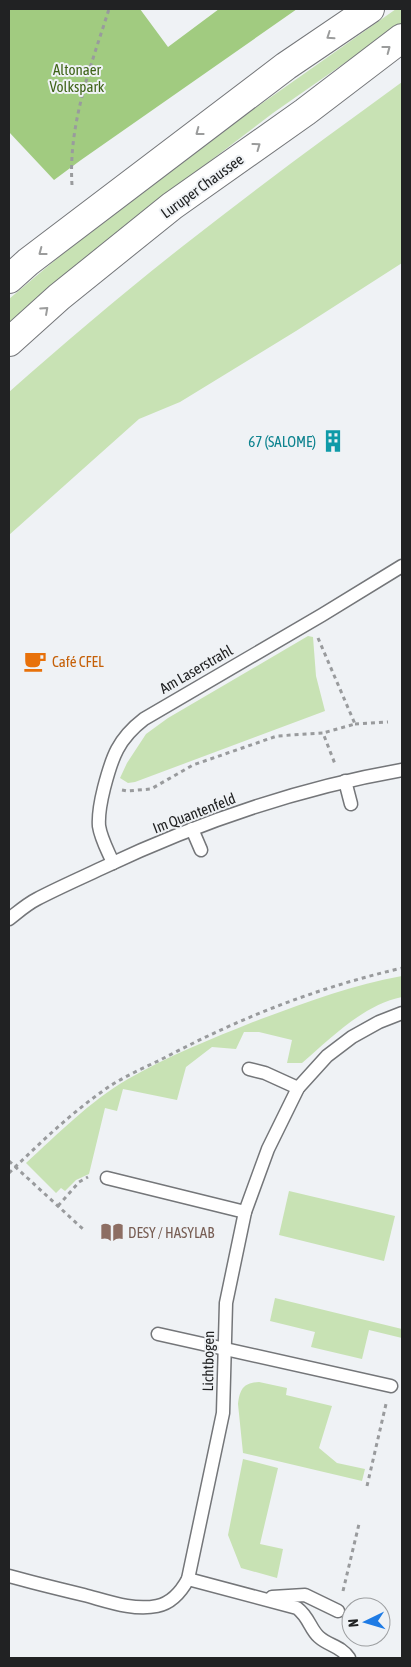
<svg xmlns="http://www.w3.org/2000/svg" width="411" height="1667" font-family="'Asap Condensed',sans-serif">
<style>
.green{fill:#c8e2b4}
.forest{fill:#a1cb80}
.lines{fill:none;stroke-linecap:round;stroke-linejoin:round}
.lane-casing{stroke:#747679;stroke-width:15}
.secondary-casing{stroke:#747679;stroke-width:30}
.path{stroke:#999b9d;stroke-width:3;stroke-dasharray:4 4;stroke-linecap:butt}
.lane{stroke:#fff;stroke-width:12}
.secondary{stroke:#fff;stroke-width:28}
.path-bridge{stroke:#999b9d;stroke-width:3;stroke-dasharray:4 4;stroke-linecap:butt}
.oneway{stroke:#9b9c9c}
.labels{text-anchor:middle;dominant-baseline:central;stroke-width:4;stroke-linejoin:round;paint-order:stroke}
.park-label{font-size:15px;fill:#3f6418;stroke:#eff2f5}
.street-label{font-size:15px;fill:#212223;stroke:#eff2f5}
.culture-label{font-size:15px;fill:#0d838f;stroke:#eff2f5;text-anchor:end}
.food-label{font-size:15px;fill:#c56008;stroke:#eff2f5;text-anchor:start}
.education-label{font-size:15px;fill:#785e54;stroke:#eff2f5;text-anchor:start}
</style>
<rect width="100%" height="100%" fill="#eff2f5"/>
<!-- green -->
<g class="green">
<path d="M396,9h6v14l-129,90 -101,77 -163,136v-27l51,-43 194,-147z"/>
<path d="M402,82v181l-106,68 -116,71 -41,17 -130,116v-143c57,-50 114,-99 174,-146 72,-57 145,-110 219,-164z"/>
<path d="M308,636l5,1 3,39 9,35 -190,71 -7,1 -8,-5 7,-15 19,-29 22,-16z"/>
<path d="M402,976v21c-39,8 -71,41 -100,66h-15l5,-23 -33,-8h-15l-8,17 -24,-2 -26,20 -9,33 -54,-11 -6,22 -12,-3 -16,66 -13,6 -11,11 -4,-3 -5,5 -30,-30c32,-29 64,-62 102,-84 40,-23 83,-40 125,-57 49,-18 98,-37 149,-46z"/>
<path d="M289,1191l106,25 -11,45 -105,-26z"/>
<path d="M275,1298l127,31v9l-33,-8 -7,29 -51,-12 4,-15 -45,-11z"/>
<path d="M259,1382l28,6 -1,7 46,11 -13,42 18,15 28,6 -3,12 -119,-28 -5,-49c2,-16 6,-21 21,-22z"/>
<path d="M243,1459l35,9 -18,76 23,5 -6,29 -36,-10 -13,-33z"/>
</g>
<!-- forest -->
<path class="forest" d="M9,9h131l28,38 51,-38h78l-216,151 -27,20 -45,-48z"/>
<g class="lines">
<defs>
<g id="lane">
<path d="M345,781l6,23"/>
<path d="M192,829l9,21"/>
<path d="M113,863c-5,-12 -12,-24 -14,-37 -1,-13 2,-26 5,-38 8,-31 14,-49 40,-69l178,-104 80,-49"/>
<path d="M9,919c9,-7 18,-15 28,-20 21,-11 44,-21 65,-31 95,-45 197,-80 300,-98"/>
<path d="M249,1069l16,4 33,15"/>
<path d="M107,1178l138,34"/>
<path d="M158,1334l233,52"/>
<path d="M9,1576c25,7 50,13 75,19 23,6 49,16 73,11 15,-3 24,-14 31,-27l35,-166 3,-110 19,-91 23,-63 30,-61 29,-32 25,-19 27,-15 23,-9"/>
<path d="M188,1579l109,29c12,9 13,21 22,29 10,9 22,9 30,21"/>
<path d="M272,1597l33,-2 33,16"/>
</g>
<g id="secondary">
<path d="M9,279l19,-17 258,-196 84,-57"/>
<path d="M9,342l50,-45 113,-91 133,-94 97,-74"/>
</g>
</defs>
<!-- lane casing -->
<use href="#lane" class="lane-casing"/>
<!-- secondary casing -->
<use href="#secondary" class="secondary-casing"/>
<!-- path -->
<g class="path">
<path d="M72,185c-4,-61 19,-119 37,-176"/>
<path d="M318,638l37,86 -32,9"/>
<path d="M355,724l33,-2"/>
<path d="M122,790l5,1 24,-2 42,-24 84,-29 46,-3 12,31"/>
<path d="M9,1173c32,-31 64,-62 101,-87 17,-11 36,-19 54,-28 78,-41 152,-70 238,-90"/>
<path d="M58,1206l21,-24 9,-5"/>
<path d="M367,1486l19,-82"/>
<path d="M343,1591l16,-67"/>
</g>
<!-- lane -->
<use href="#lane" class="lane"/>
<!-- secondary -->
<use href="#secondary" class="secondary"/>
<!-- path-bridge -->
<path class="path-bridge" d="M9,1161l75,69"/>
</g>
<!-- one-way arrows -->
<defs><path id="oneway-chevron" d="M-2-3.5L2.5 0L-2 3.5" fill="none" stroke-width="1.6" stroke-linecap="round" stroke-linejoin="round" transform="scale(1.25)"/></defs>
<g class="oneway">
<use href="#oneway-chevron" transform="translate(330 36) rotate(146)"/>
<use href="#oneway-chevron" transform="translate(387 49) rotate(-37)"/>
<use href="#oneway-chevron" transform="translate(199 132) rotate(143)"/>
<use href="#oneway-chevron" transform="translate(257 146) rotate(-36)"/>
<use href="#oneway-chevron" transform="translate(42 252) rotate(143)"/>
<use href="#oneway-chevron" transform="translate(45 310) rotate(-42)"/>
</g>
<!-- icons -->
<defs>
<symbol id="building-bare" viewBox="-9 -9 18 18"><path d="M-4-6H4V6H1V3H-1V6H-4ZM-2.5-4.3h1.7v1.8h-1.7ZM.8-4.3h1.7v1.8H.8ZM-2.5-1h1.7V.8h-1.7ZM.8-1h1.7V.8H.8Z" fill="#0f9aa8" stroke="#eff2f5" stroke-width="2.5" paint-order="stroke"/></symbol>
<symbol id="cafe-bare" viewBox="-9 -9 18 18"><path d="M-5.5-4.5H6V0H3Q3 3.5 0 3.5H-2.5Q-5.5 3.5-5.5 0ZM3-3.2v2h1.7v-2ZM-6 4.5H4V6H-6Z" fill="#e8710a" stroke="#eff2f5" stroke-width="2.5" paint-order="stroke"/></symbol>
<symbol id="library-bare" viewBox="-9 -9 18 18"><path d="M-6-4Q-3-5.5-.7-3.5V5Q-3 3-6 4ZM6-4Q3-5.5 .7-3.5V5Q3 3 6 4Z" fill="#8d6e63" stroke="#eff2f5" stroke-width="2.5" paint-order="stroke"/></symbol>
</defs>
<g fill-rule="evenodd">
<use href="#building-bare" x="317" y="425" width="32" height="32"/>
<use href="#cafe-bare" x="19" y="645" width="32" height="32"/>
<use href="#library-bare" x="96" y="1216" width="32" height="32"/>
</g>
<g class="labels">
<!-- park labels -->
<g class="park-label">
<text x="77" y="69">Altonaer<tspan x="77" dy="17">Volkspark</tspan></text>
</g>
<!-- street labels -->
<g class="street-label">
<text transform="translate(202 186) rotate(-36)">Luruper Chaussee</text>
<text transform="translate(196 669) rotate(-30)">Am Laserstrahl</text>
<text transform="translate(194 813) rotate(-21)">Im Quantenfeld</text>
<text transform="translate(208 1361) rotate(-89)">Lichtbogen</text>
</g>
<!-- culture labels -->
<g class="culture-label">
<text x="316" y="441">67 (SALOME)</text>
</g>
<!-- food labels -->
<g class="food-label">
<text x="52" y="661">Café CFEL</text>
</g>
<!-- education labels -->
<g class="education-label">
<text x="128" y="1232">DESY / HASYLAB</text>
</g>
</g>
<!-- border -->
<rect width="411" height="1667" fill="none" stroke="#212223" stroke-width="20"/>
<!-- north arrow -->
<g transform="translate(366 1622) rotate(265)"><circle r="24" fill="#eff2f5" stroke="#9d9fa1"/>
<path d="M0-4L9 19L0 12L-9 19Z" fill="#1e7be5"/>
<text y="-8" font-size="14" font-weight="bold" text-anchor="middle" fill="#212223">N</text>
</g>
</svg>
